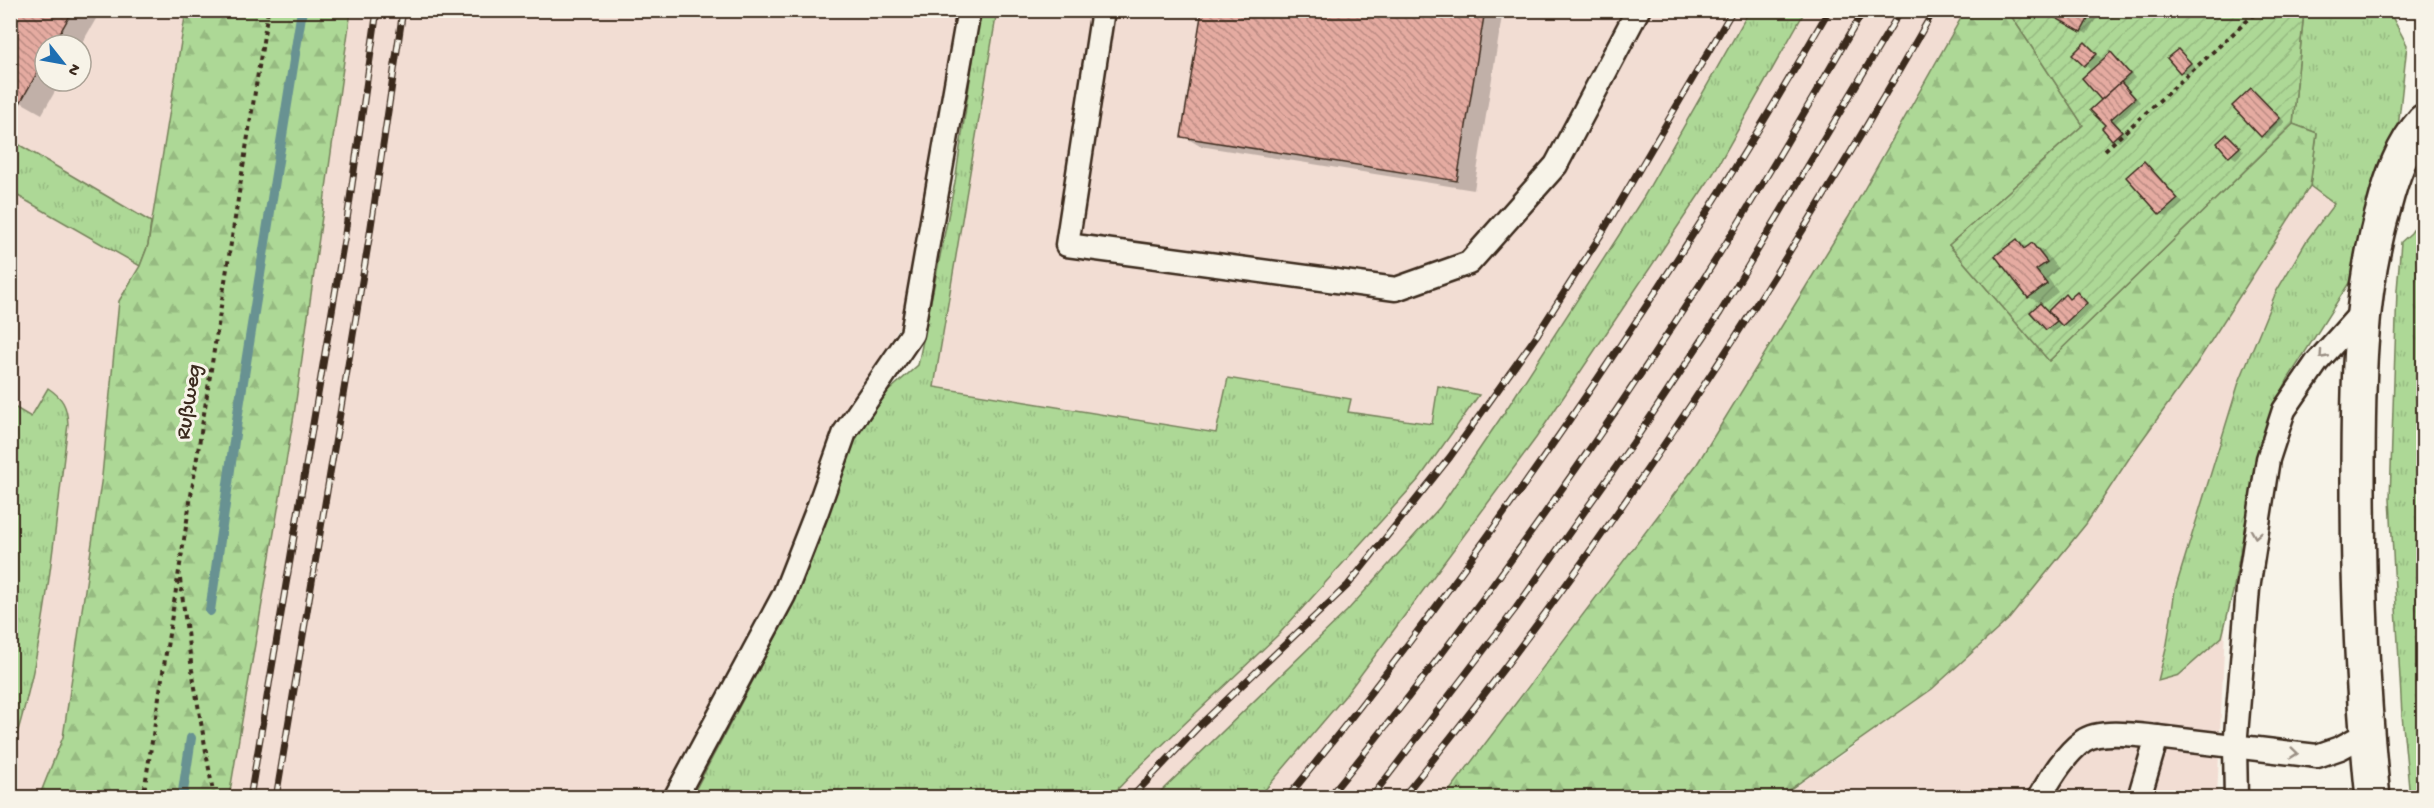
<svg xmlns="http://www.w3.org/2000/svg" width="2434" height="808" font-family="'Gochi Hand',sans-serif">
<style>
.built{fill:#f2ddd3;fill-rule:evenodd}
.grass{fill:url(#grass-tufts);stroke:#74815a;stroke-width:1.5}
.forest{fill:url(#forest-firs);stroke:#74815a;stroke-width:1.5}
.garden{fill:url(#garden-furrows);stroke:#74815a;stroke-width:1.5}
.shadow{fill:#0003}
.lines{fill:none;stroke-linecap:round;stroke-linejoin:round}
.stream{stroke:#689292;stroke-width:10}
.building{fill:url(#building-back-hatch);stroke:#3b2a1e;stroke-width:1.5}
.service-casing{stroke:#3b2a1e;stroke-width:27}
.minor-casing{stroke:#3b2a1e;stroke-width:38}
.path{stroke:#3b2a1e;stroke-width:4;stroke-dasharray:4.5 4.5;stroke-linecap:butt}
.service{stroke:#f7f3e8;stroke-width:22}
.minor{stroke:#f7f3e8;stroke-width:33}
.rail-casing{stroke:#3b2a1e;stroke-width:7}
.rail{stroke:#f7f3e8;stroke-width:4.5;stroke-dasharray:14;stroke-linecap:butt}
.oneway{stroke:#998e83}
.labels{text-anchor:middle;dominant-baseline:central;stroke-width:6;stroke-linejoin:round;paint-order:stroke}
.street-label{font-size:22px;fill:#3b2a1e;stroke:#f7f3e8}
</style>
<defs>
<pattern id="grass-tufts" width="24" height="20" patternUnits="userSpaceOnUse" patternTransform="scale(1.5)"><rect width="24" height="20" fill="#add896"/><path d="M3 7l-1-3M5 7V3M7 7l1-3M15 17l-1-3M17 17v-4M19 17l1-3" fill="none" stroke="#96ba81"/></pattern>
<pattern id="forest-firs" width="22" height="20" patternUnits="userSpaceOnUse" patternTransform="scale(1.5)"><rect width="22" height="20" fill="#add896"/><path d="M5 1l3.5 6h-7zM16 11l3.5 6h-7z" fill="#96ba81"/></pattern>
<pattern id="garden-furrows" width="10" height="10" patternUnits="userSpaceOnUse" patternTransform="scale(1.5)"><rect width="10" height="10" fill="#add896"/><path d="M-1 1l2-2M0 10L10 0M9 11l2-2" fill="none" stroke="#96ba81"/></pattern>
<pattern id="building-back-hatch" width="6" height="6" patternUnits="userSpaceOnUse" patternTransform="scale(1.5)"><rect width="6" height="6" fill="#e5aba1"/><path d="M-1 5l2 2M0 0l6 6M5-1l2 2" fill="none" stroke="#bb8b83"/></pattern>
</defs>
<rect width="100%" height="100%" fill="#f7f3e8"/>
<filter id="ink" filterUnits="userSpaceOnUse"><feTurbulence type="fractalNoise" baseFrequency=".0167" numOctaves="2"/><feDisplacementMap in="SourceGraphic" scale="12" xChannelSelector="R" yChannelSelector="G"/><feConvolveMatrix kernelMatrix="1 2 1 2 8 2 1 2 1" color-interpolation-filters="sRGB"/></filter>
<g filter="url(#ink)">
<!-- built -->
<g class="built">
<path d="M10,11h176l-38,234 -8,21 -21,35 -17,175 -39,261 -22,55 2,6 -33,-1zM45,45h36v36h-36z"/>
<path d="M351,11h607l-53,305 -23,42 -44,73 -81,195 -96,171 -432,1 65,-383z"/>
<path d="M997,11h753l-107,187 -139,215 -64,94 -92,104 -193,186h-45l27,-28 142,-135 140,-155 13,-55 -84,-12 3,-13 -123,-21 -12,55 -282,-46z"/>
<path d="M1805,11h160l-117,207 -151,246 -253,333 -185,1 86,-102 191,-258 177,-264z"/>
<path d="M2310,186l25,17 -91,276 -19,150 -8,168 -438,1 74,-51 233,-223 46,-70 61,-85z"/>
</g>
<!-- grass -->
<g class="grass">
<path d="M1750,10l55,1 -92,163 -177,264 -191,258 -86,101h-104l192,-186 93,-104 64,-94 139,-215z"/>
<path d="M980,11h17l-63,376 282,46 12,-55 123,21 -3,13 84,12 6,-38 41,9 -60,84 -140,155 -142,135 -27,28 -419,1 96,-182 53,-144 22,-45 22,-32 34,-30 37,-183z"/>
<path d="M2304,11h85l18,34 -9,83 -20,39 -29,116 -61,96 -18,36 -11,33 -26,144 -11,45 -43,38 -21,6 9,-37 8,-54 64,-208 37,-90 31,-52 27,-36 -24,-18 7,-53 -24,-9z"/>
<path d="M11,140l140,82 -3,23 -8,21 -129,-74z"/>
<path d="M2423,215l1,582 -14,1 -8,-83 -12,-216 7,-209 4,-48 10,-9z"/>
<path d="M48,388c15,10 19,18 20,36 -14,110 -22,224 -57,329v-348l20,12z"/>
</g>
<!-- forest -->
<g class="forest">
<path d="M186,11h165l-57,404 -65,382h-186l-2,-5 22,-55 39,-261 17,-175 21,-35 8,-21z"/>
<path d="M1965,11h43l75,114 -134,120 100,116 244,-237 24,9 -7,53 -117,183 -61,85 -46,70 -77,95 -77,70 -153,108 -335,1 253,-334 151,-246z"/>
</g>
<!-- garden -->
<path class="garden" d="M2008,11h296l-11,113 -244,237 -100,-116 134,-120z"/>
<!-- shadow -->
<g class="shadow">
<path d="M10,10h91l-20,35h-36v36h16l-19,33 -32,-18z"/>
<path d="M1203,10h300l-29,180 -274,-44 -17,-10z"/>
<path d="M2050,10h45l4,3 -12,21 -38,-22z"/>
<path d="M2085,44l16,14 -11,11 -5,-4z"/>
<path d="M2178,50l17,17 -8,8 -6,-3z"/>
<path d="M2111,54l6,4 18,20 -9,8 14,16 -24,21 11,12 -8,7 -6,-3 -6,-14 -4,-25 -19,-22z"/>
<path d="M2252,89l33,33 -17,17 -6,-3z"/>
<path d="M2227,136l17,15 -8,8 -6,-4z"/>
<path d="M2144,163l6,4 33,36 -16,14 -6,-3z"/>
<path d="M2017,241l12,7 4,-3 12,7 13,17 -10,9 10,14 -17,13 8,6 17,-15 5,3 6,-5 15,13 -23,21 -7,-4 -9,8 -6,-3 -15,-17 9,-8 -12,-7 -32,-41z"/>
</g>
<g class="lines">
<!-- stream -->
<g class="stream">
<path d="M210,611l28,-198 64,-403"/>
<path d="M182,798l9,-60"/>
</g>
</g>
<!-- building -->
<g class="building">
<path d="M10,10h63l-20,35h-8v14l-25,44 -10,-6z"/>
<path d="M1202,10h283l-28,171 -276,-44z"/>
<path d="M2048,10h45l-12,22 -34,-19z"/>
<path d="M2085,42l12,12 -13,12 -12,-11z"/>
<path d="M2178,49l13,14 -11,10 -13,-15z"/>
<path d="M2111,52l19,22 -29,26 -19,-22z"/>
<path d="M2121,82l14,16 -24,21 11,12 -10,9 -10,-12 3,-3 -15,-15z"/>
<path d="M2251,88l29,30 -19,19 -29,-31z"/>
<path d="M2227,134l13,13 -11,10 -12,-14z"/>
<path d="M2144,161l34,38 -18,16 -34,-38z"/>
<path d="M2017,239l7,10 8,-6 15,19 -11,8 11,14 -19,14 -33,-42z"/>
<path d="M2077,292l10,11 -25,23 -14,-15 17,-17 4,5z"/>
<path d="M2040,303l17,18 -11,9 -16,-18z"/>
</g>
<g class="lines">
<defs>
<g id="service">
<path d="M1103,10l-36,235 329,44 73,-26 87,-98 82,-155"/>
<path d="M2157,737l160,19 23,-8 26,-14"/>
<path d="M675,798l109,-203 33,-84 28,-79 67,-98 57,-324"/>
<path d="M2039,798c12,-20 25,-43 44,-57 16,-12 55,-6 74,-4l-18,61"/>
<path d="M2236,798l-1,-51 13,-158 20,-130 16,-49 33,-48 46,-51"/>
</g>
<path id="minor" d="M2373,798c-11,-106 -15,-212 -15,-317 0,-93 0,-185 26,-274 8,-31 18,-61 40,-86"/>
</defs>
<!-- service casing -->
<use href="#service" class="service-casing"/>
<!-- minor casing -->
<use href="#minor" class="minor-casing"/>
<!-- path -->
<g class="path">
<path d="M2415,10l9,19"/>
<path d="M2105,150l154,-140"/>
<path d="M180,579l12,91 22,128"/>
<path d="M143,798l125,-788"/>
</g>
<!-- service -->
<use href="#service" class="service"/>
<!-- minor -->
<use href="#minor" class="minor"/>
<defs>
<g id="rail">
<path d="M250,798l95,-564 32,-224"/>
<path d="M276,798l94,-565 33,-223"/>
<path d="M1131,798l71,-75 146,-138 102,-128 87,-122 65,-102 131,-223"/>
<path d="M1287,798c120,-147 231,-300 336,-457 73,-109 141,-217 206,-331"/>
<path d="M1328,798c131,-160 251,-328 363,-500 61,-93 116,-191 173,-288"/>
<path d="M1371,798l145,-190 117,-165 87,-130 181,-303"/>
<path d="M1402,798c134,-164 256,-338 369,-517 56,-89 111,-179 163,-271"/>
</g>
</defs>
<!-- rail casing -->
<use href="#rail" class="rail-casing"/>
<!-- rail -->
<use href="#rail" class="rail"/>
</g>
<!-- one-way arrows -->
<defs><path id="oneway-chevron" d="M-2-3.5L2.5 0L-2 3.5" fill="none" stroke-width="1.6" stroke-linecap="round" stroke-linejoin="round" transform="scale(1.5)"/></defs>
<g class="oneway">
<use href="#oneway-chevron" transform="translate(2323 355) rotate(132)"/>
<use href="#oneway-chevron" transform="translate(2256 534) rotate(99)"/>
<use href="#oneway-chevron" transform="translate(2294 753) rotate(6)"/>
</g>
</g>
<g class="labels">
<!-- street labels -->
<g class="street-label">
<text transform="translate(190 402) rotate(-81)">Rußweg</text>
</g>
</g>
<!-- margin -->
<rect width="2434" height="808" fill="none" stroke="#f7f3e8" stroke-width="36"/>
<rect x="18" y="18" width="2398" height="772" fill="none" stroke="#3b2a1e" stroke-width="2" filter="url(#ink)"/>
<!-- north arrow -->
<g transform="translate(63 63) rotate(121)"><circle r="28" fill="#f7f3e8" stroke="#aca397" stroke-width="1.5"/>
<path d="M0-4.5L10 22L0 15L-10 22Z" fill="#1f6fb2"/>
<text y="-9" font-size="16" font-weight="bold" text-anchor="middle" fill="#3b2a1e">N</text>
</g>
</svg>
